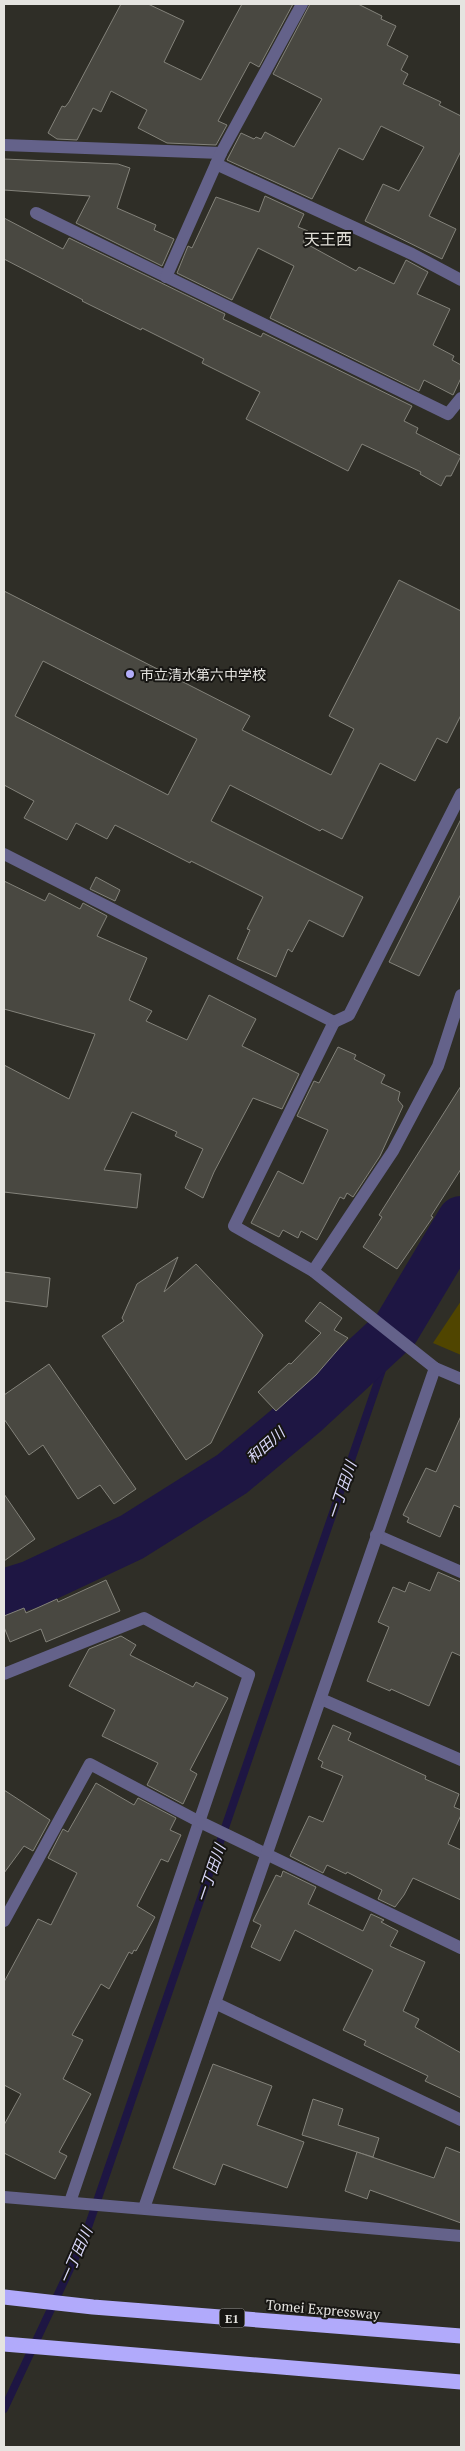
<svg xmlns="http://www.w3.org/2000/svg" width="465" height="2451" font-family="'PT Serif','Noto Sans JP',serif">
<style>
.green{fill:#504500}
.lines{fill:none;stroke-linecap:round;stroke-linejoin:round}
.stream{stroke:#1e1643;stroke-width:8}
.river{stroke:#1e1643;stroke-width:48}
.building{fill:#494841;stroke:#83827a;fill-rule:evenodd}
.minor{stroke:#64628a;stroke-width:12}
.motorway{stroke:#b1aafb;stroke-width:15}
.poi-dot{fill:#b3adf9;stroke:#171613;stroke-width:2}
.labels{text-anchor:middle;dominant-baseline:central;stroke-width:4;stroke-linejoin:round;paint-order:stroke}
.shield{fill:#171613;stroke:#a7a6a2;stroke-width:1}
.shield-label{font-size:12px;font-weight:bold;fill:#e5e4e0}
.poi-label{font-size:14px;fill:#e5e4e0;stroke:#171613;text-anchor:start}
.street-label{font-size:14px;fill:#e5e4e0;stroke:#171613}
.water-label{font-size:15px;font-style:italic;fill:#dad8f9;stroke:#171613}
.quarter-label{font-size:16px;fill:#dfddd5;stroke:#171613}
</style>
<rect width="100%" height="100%" fill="#2f2e27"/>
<!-- green -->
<path class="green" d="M461,1301v54l-28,-12z"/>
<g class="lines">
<!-- stream -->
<path class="stream" d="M4,2409l80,-170 312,-910"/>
<!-- river -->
<path class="river" d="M4,1593l28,-9 100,-47 100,-63 72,-60 92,-85 65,-109"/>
</g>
<!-- building -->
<g class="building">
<path d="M121,4h27l36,17 -20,41 37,18 41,-76h51l-34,63 -9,-5 -32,59 9,4 -11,20 -49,-2 -29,-15 9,-18 -36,-19 -10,21 -8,-4 -16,32 -20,-1 -9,-6 14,-27 3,1 4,-5z"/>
<path d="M310,4h48l24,12 -1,3 15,7 -9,19 21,11 -7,14 7,4 -5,10 38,18 -2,3 22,11v35l-32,65 27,13 -14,30 -77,-38 18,-37 16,7 25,-44 -43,-21 -18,34 -24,-12 -27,51 -85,-39 14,-27 13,6 2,-2 5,2 4,-7 29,15 28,-48 -49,-25z"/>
<path d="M4,159l114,5 12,4 -13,40 39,17 -2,5 20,9 -12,27 -86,-43 14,-27 -86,-6z"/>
<path d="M265,196l39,18 -6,13 10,4 -5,11 53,29 3,-4 35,17 12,-24 22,12 -11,22 33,15 -17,36 21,11 -2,4 9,5v13l-8,17 -29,-15 -5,11 -149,-73 24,-52 -36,-18 -26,52 -55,-27 11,-27 4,2 24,-51 43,15z"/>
<path d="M4,218l59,31 6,-11 156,76 -2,5 38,18 2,-4 149,73 -8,15 14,7 -2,5 45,23 -10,20h-5l-5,10 -21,-12 1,-2 -59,-28 -14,27 -102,-52 14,-27 -58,-29 2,-4 -62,-31 -1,2 -59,-29 1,-1 -79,-41z"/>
<path d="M399,580l62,31v104l-14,28 -10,-5 -22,43 -35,-18 -38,76 -20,-10 -2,2 -90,-46 -19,36 152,76 -20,40 -34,-17 -17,32 -4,-3 -12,28 -39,-18 13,-29 -3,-1 16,-32 -72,-36 -1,2 -75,-38 -8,14 -31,-16 -9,17 -43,-22 10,-17 -30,-16v-194l246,125 -8,14 89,45 23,-46 -25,-13zM43,661l154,78 -29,56 -153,-79z"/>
<path d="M461,819v75l-42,82 -30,-14z"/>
<path d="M96,877l24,13 -5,11 -25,-12z"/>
<path d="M4,881l41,20 4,-8 31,16 3,-6 24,13 -10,20 50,22 -18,42 23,11 -6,10 41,19 22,-45 47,24 -14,27 57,28 -17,35 -29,-11 -39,74 -11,26 -18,-10 18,-39 -28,-13 2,-4 -45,-20 -28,58 37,4 -4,34 -133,-16v-127l65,34 26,-65 -91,-25z"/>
<path d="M338,1047l18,8 -2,4 31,16 -4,8 19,9 -2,8 5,6 -23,50 -27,41 -6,-4 -3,6 -4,-2 -23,43 -16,-9 -3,7 -15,-8 -4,7 -28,-14 27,-52 25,13 25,-54 -31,-14 17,-35 5,2z"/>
<path d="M461,1086v83l-30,47 2,1 -36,52 -34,-22 19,-30 -3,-2z"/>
<path d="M178,1257l-14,35 32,-28 67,71 -52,108 -25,17 -84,-124 22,-15 -2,-3 15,-34z"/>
<path d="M4,1272l46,6 -3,29 -43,-6z"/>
<path d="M320,1302l22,16 -8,12 14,8 -32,37 -40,36 -18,-19 31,-29 2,1 30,-31 -16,-12z"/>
<path d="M49,1364l87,125 -22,15 -14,-19 -22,14 -35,-54 -14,10 -25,-36v-24z"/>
<path d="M461,1416v92l-7,-3 -14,32 -33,-15 2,-4 -6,-3 23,-47 10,4z"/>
<path d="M4,1494l31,45 -31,22z"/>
<path d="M438,1572l23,10v74l-9,-4 -23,54 -38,-17 -1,2 -23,-10 22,-54 -11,-5 15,-35 12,5 4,-10 21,9z"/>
<path d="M106,1580l14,31 -74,31 -5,-13 -31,13 -6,-15v-11l20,-8 2,5 31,-14 1,3z"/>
<path d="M121,1636l15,9 -6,10 63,32 3,-5 32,16 -38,72 7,4 -14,30 -36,-19 11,-22 -56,-27 13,-26 -46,-24 20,-37z"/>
<path d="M333,1725l18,8 -3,7 78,36 -1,3 34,15 -5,13 7,3v5l-13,29 13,6v50l-48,-22 -9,17 -9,12 -17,-8 4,-9 -35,-18 -1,2 -19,-9 -4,8 -33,-17 19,-40 14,6 20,-46 -22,-9 2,-5 -5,-3z"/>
<path d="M96,1783l38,22 4,-7 38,20 -6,12 11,5 -13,27 -7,-3 -24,47 18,11 -19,34 -2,-1 -2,4 -3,-2 -20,37 -8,-5 -29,51 11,5 -20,39 28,15 -32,58 8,4 -12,23 -51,-26v-28l17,-31 -17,-9v-103l34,-63 13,6 26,-52 -29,-15 15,-29 5,3 1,-2z"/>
<path d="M4,1790l46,30 -17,31 -9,-5 -20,27z"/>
<path d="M283,1871l33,16 -8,17 55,27 8,-17 13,6 -3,2 17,9 -8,15 35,16 -22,49 16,8 -4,8 46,26v45l-36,-17 3,-5 -64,-31 2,-4 -23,-11 30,-60 -78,-40 -15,31 -29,-14 10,-22 -8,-4 23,-46 5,2z"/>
<path d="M213,2064l59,22 -15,39 47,17 -17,46 -64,-24 -8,21 -42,-17z"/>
<path d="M313,2099l30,10 -5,16 41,13 -6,19 -71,-22z"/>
<path d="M446,2147l15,6v70l-91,-33 -3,9 -22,-8 12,-39 77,26z"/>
</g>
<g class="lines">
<!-- minor -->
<g class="minor">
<path d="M4,145l217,8"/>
<path d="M216,164l196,90 49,26"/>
<path d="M36,213l412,201 13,-16"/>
<path d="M166,277l55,-124 81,-149"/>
<path d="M4,854l330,168 -100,204 79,45 122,97 26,11"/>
<path d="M334,1022l15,-7 112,-221"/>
<path d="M313,1271l80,-120 45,-85 23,-71"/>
<path d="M376,1535l85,37"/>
<path d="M4,1674l140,-56 105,57 -179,527"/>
<path d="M321,1699l140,61"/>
<path d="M4,1921l86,-157 108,57 263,127"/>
<path d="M215,2003l246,117"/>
<path d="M4,2197l457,39"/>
<path d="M144,2208l291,-840"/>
</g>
<!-- motorway -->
<g class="motorway">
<path d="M4,2297l89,10 368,29"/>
<path d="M4,2344l457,38"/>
</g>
</g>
<!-- markers -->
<circle class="poi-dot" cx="130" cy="674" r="5"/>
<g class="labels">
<!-- shield labels -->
<rect class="shield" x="219.5" y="2308.5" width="25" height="19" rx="4"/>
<g class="shield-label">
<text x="232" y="2318">E1</text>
</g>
<!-- poi labels -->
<g class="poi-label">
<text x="140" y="674">市立清水第六中学校</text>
</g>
<!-- street labels -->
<g class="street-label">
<text transform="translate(323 2309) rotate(5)">Tomei Expressway</text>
</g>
<!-- water labels -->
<g class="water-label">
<text transform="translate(265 1445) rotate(-41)">和田川</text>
<text transform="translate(341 1490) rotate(-71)">一丁田川</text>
<text transform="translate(210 1873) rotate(-71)">一丁田川</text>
<text transform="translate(75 2255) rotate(-66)">一丁田川</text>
</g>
<!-- quarter labels -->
<g class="quarter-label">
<text x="328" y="239">天王西</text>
</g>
</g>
<!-- border -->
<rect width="465" height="2451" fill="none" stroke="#e5e4e0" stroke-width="10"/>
</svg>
